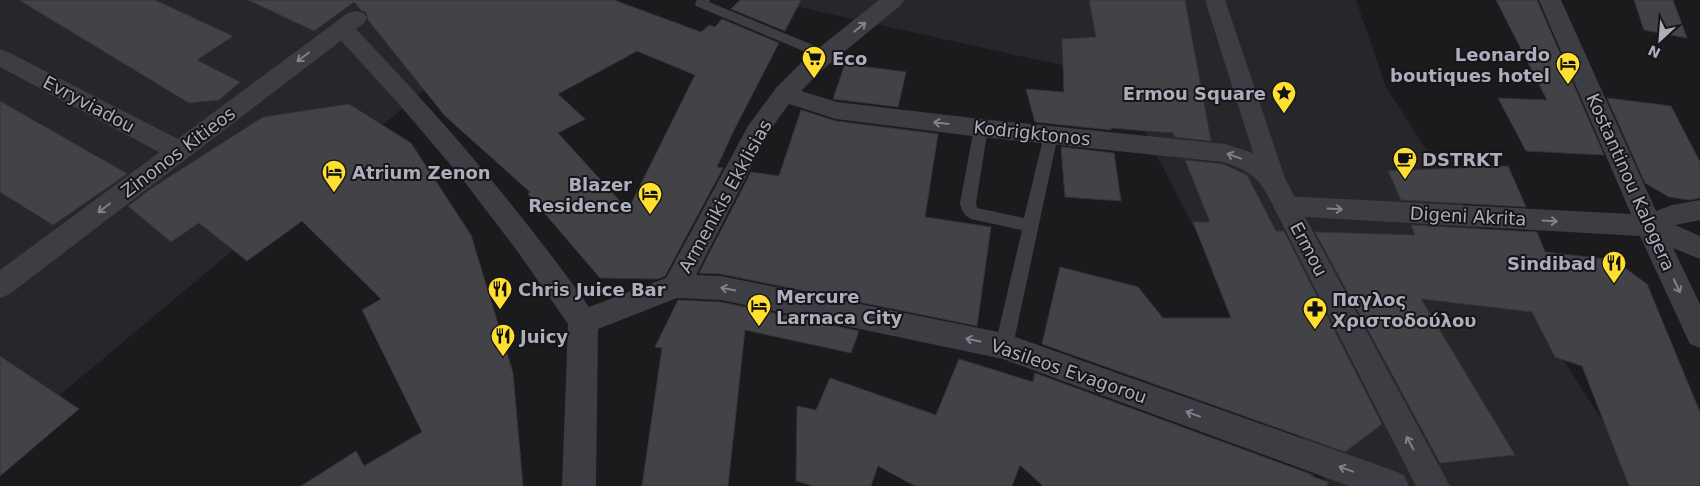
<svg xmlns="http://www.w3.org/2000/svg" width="1700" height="486" font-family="'DejaVu Sans',sans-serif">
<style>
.built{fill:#27262a}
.building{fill:#424247;stroke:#353439;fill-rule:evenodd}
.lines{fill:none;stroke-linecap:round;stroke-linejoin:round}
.service{fill:#3d3d44;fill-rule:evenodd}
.pedestrian{fill:#3d3d44;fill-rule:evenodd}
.minor{fill:#3d3d44;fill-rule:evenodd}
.tertiary{fill:#3d3d44;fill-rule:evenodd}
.oneway{stroke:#80818d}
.labels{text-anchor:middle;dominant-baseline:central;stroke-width:4;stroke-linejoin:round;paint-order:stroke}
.poi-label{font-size:18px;font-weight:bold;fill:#acaebd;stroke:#161518;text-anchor:start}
.street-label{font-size:18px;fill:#acaebd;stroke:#161518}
</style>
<rect width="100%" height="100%" fill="#1b1a1d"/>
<!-- built -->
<g class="built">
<path d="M0,0h532l-532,445z"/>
<path d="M767,0h589l30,87 259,399h-317l-212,-409z"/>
</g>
<!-- building -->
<g class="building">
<path d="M19,0h136l78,36 -36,24 43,22 -21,18 -30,3z"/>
<path d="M248,0h366l87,32 8,-7 6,2 7,-8 57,24 -45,87 -17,37 6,1 -58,108 -7,3 -58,-1 -72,-84 2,-2 -85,-76 -77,-96 -2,-8 -5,-2 -7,-8 -40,29zM637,51l58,24 -67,135 -70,-77 27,-14 -27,-25z"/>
<path d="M740,0h61l-16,31 -54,-22z"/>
<path d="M1089,0h96l26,141 -36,-4 -2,-4 -62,-5v2l-76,-8 -9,-33 38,3 -2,-53 34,-2z"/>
<path d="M1496,0h41l67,155 -78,-4 -28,-53 49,2z"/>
<path d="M1634,0h39l14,38 -43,-8z"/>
<path d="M845,64l61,8 -8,35 -65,-8z"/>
<path d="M1607,98l64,8 29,56v36l-10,2 -21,-3 -24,-14z"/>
<path d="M0,101l126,72 1,1 -74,51 -53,-33z"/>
<path d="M349,104l62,39 60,92 42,138 10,113h-222l55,-35 8,15 58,-34 -60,-122 19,-11 -79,-78 -55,40 -48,-38 -28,19 -43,-36 24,-18 111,-71z"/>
<path d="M801,110l35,11 102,13 -13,83 66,10 -14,99 -256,-52 -22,-1 52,-101 28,4z"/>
<path d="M1061,147l53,6 7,48 -56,-4z"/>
<path d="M1185,160l38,4 24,11 29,56h8l98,193 -37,28 -303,-108 18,-77 78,20 25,31h68l-38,-96h17z"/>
<path d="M1508,166l18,41 -125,-7 -13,-29z"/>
<path d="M1411,225l126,7 8,20 69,8 33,24 53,128v74h-71l-47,-120 -27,-9 -23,-45 -111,-13 94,156 -75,8 -125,-231 100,3z"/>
<path d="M678,300l43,2 138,29 -8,22 -106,-23 -17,156h-86l20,-138 -7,-1z"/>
<path d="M0,356l79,53 -79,67z"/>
<path d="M959,359l74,23 2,-9 278,102 -2,1 17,6 -1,4h-284l-23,-21 -8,21h-97l-37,-20 -7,20h-58l-17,-5 1,-75 19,4 14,-32 106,37z"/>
</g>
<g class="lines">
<!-- service -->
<g class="service">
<path d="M697,0h13l-1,2 121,50 2,3 -2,3h-10l-124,-52 -1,-3z"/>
<path d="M981,123l5,1 2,4 -12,75 1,5 47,10 20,-83 2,-4 5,-1 5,1 2,4 -45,211 -3,5 -6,3 -6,-3 -3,-5 27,-116 -51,-11c-7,-4 -9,-8 -11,-16l14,-75 2,-4z"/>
</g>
<!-- pedestrian -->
<path class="pedestrian" d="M1205,0h20l61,181 -4,6 -8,3 -8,-3 -4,-6z"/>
<!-- minor -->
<g class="minor">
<path d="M879,0h25l-3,5 -79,65 -21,21 36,11 144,17 244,25 40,13 18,17 16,32 -4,7 -9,3 -9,-3c-18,-33 -17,-38 -54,-51l-242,-25 -145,-18 -47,-15 -19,26 -74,145 25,1 283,57 388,137 12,5 5,11h-60l-346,-127 -282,-59 -44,-2 -79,31 -2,157h-34l6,-162 -50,-72 -58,-76 -62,-73 -64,-70 -3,-5 3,-5 8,-2 8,2c86,89 167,182 239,284l77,-29 82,-152 28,-38 30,-30z"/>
<path d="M0,49l8,3 180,92 4,7 -4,7 -9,2 -9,-2 -170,-91z"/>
</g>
<!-- tertiary -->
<g class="tertiary">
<path d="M1539,0h22l95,211 16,-6 28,-5v20l-25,5 25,11v23l-27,-11 27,56v44l-10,-4 -50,-108 -335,-19 145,269h-34l-143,-280 4,-7 9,-3 345,18z"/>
<path d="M356,11l8,2 3,5 -3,5 -354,271 -10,4v-28l348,-257z"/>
</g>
</g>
<!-- one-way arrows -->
<defs><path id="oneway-shaft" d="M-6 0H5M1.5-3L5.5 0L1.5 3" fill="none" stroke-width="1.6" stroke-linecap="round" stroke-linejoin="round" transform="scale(1.25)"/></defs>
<g class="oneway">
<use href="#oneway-shaft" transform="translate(860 27) rotate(-39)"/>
<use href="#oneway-shaft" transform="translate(303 57) rotate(143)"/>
<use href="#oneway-shaft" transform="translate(941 123) rotate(-173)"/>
<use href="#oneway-shaft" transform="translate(1234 156) rotate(-160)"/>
<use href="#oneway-shaft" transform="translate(104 208) rotate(143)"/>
<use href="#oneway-shaft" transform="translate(1335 209) rotate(3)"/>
<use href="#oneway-shaft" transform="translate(1550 221) rotate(3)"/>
<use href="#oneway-shaft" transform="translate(1677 286) rotate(65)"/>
<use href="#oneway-shaft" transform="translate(728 289) rotate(-169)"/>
<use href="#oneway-shaft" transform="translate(973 340) rotate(-168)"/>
<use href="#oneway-shaft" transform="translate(1193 414) rotate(-160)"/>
<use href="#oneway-shaft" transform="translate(1410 443) rotate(-118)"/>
<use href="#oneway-shaft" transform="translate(1346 469) rotate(-160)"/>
</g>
<!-- icons -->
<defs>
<symbol id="supermarket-pin" viewBox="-11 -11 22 30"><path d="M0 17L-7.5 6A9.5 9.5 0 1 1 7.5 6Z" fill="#ffe030" stroke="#161518"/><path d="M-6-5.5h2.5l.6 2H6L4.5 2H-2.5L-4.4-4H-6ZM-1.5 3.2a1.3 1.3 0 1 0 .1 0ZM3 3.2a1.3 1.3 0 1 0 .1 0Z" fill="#111"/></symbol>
<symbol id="hotel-pin" viewBox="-11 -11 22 30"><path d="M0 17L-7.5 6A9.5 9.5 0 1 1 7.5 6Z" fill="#ffe030" stroke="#161518"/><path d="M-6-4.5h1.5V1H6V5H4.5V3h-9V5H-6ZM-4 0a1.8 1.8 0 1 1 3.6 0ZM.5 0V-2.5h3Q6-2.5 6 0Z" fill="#111"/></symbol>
<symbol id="sight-pin" viewBox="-11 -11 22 30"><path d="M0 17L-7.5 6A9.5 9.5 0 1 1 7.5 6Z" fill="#ffe030" stroke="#161518"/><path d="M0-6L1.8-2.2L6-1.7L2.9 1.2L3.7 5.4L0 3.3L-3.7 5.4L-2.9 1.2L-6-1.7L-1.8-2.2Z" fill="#111"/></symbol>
<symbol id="cafe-pin" viewBox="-11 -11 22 30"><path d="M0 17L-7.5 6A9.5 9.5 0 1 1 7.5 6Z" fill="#ffe030" stroke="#161518"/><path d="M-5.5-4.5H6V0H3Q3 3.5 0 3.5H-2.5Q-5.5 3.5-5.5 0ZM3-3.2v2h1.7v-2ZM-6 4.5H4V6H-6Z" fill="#111"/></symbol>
<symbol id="restaurant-pin" viewBox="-11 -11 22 30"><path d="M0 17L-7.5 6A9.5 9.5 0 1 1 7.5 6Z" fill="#ffe030" stroke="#161518"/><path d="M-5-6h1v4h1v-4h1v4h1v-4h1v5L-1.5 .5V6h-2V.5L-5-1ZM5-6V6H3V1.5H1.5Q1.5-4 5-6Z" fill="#111"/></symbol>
<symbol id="pharmacy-pin" viewBox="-11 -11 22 30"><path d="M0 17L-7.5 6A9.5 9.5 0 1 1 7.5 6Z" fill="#ffe030" stroke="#161518"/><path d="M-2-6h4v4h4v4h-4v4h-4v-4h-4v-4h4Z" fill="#111"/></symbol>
</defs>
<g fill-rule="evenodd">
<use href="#supermarket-pin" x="800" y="44" width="28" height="38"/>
<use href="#hotel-pin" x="1554" y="50" width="28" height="38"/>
<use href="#sight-pin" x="1270" y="79" width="28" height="38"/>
<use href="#cafe-pin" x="1391" y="145" width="28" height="38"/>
<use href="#hotel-pin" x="320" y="158" width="28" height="38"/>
<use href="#hotel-pin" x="636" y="180" width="28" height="38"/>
<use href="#restaurant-pin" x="1600" y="249" width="28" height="38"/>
<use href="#restaurant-pin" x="486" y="275" width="28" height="38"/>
<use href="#hotel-pin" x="745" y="292" width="28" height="38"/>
<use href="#pharmacy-pin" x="1301" y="295" width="28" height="38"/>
<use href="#restaurant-pin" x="489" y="322" width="28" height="38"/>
</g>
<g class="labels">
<!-- poi labels -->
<g class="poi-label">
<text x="1550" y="54" text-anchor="end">Leonardo<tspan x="1550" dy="21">boutiques hotel</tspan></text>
<text x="832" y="58">Eco</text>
<text x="1266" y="93" text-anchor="end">Ermou Square</text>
<text x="1422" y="159">DSTRKT</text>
<text x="352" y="172">Atrium Zenon</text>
<text x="632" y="184" text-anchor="end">Blazer<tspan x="632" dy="21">Residence</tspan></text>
<text x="1596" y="263" text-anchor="end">Sindibad</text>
<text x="518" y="289">Chris Juice Bar</text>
<text x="776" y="296">Mercure<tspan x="776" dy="21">Larnaca City</tspan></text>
<text x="1332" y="299">Παγλος<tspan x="1332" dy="21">Χριστοδούλου</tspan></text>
<text x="520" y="336">Juicy</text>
</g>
<!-- street labels -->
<g class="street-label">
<text transform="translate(89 104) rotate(28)">Evryviadou</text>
<text transform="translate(1032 133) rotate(6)">Kodrigktonos</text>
<text transform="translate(178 152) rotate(-37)">Zinonos Kitieos</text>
<text transform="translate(1631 182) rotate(66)">Kostantinou Kalogera</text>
<text transform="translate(725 196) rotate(-61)">Armenikis Ekklisias</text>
<text transform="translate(1468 216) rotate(3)">Digeni Akrita</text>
<text transform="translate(1309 249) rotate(62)">Ermou</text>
<text transform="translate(1069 371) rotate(19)">Vasileos Evagorou</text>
</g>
</g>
<!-- north arrow -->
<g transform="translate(1660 40) rotate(206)" stroke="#161518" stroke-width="4" paint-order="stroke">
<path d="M0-4L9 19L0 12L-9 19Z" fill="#acaebd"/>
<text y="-8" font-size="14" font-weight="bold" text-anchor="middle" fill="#acaebd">N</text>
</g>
</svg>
